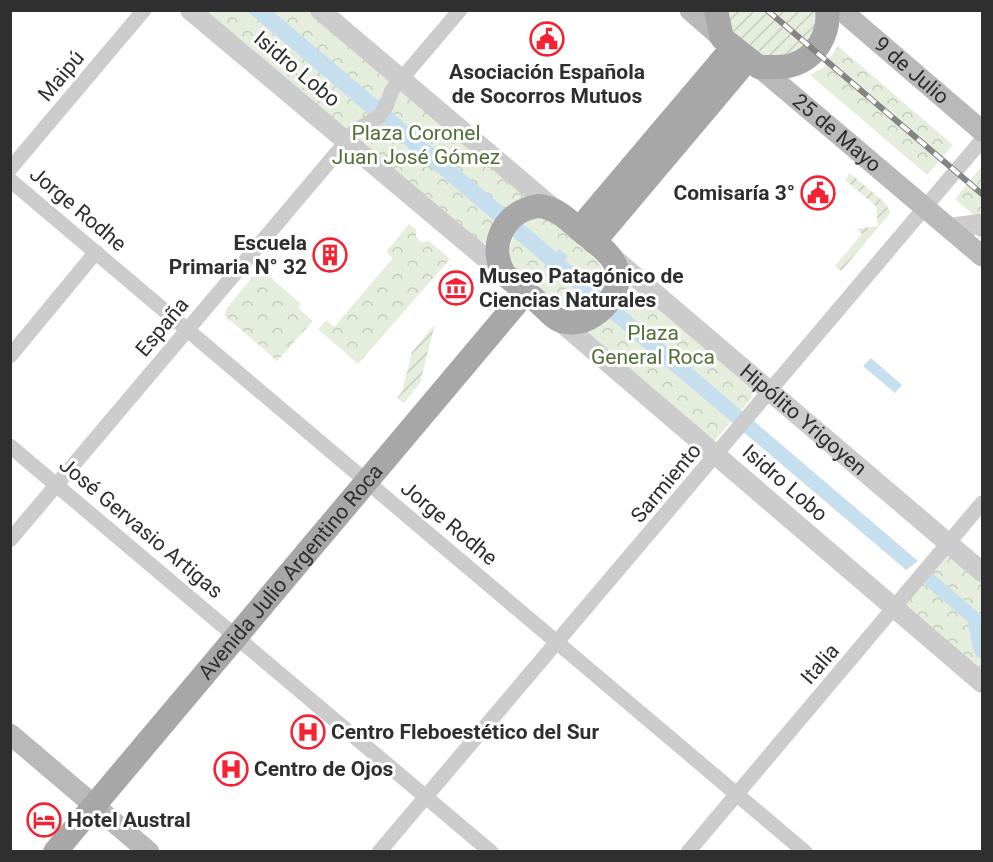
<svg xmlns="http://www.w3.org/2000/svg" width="993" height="862" font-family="Roboto,sans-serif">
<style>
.park{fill:url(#park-crowns)}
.garden{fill:url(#garden-furrows)}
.water{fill:#c6dfef}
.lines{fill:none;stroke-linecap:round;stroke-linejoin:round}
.canal{stroke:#c6dfef;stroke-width:14}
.minor{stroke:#ccc;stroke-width:15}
.tertiary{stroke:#ccc;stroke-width:20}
.secondary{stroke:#b9b9b9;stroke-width:21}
.primary{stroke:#a7a7a7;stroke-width:24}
.rail-casing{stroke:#848484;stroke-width:6}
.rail{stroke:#fff;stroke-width:4;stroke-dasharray:11;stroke-linecap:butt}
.labels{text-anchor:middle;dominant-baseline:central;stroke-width:6;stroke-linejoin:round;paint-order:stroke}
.street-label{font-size:21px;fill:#2f2f2f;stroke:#fff}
.poi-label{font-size:21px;font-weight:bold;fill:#2f2f2f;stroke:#fff;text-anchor:start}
.park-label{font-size:21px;fill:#526f38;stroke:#fff}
</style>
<defs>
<pattern id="park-crowns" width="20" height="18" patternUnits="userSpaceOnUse" patternTransform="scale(1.5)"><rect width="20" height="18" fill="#e5eedc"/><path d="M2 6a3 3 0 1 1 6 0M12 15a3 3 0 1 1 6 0" fill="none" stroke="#c5ccbd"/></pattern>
<pattern id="garden-furrows" width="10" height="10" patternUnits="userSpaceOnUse" patternTransform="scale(1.5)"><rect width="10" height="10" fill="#e5eedc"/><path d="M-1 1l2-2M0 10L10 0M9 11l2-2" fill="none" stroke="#c5ccbd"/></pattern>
</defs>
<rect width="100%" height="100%" fill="#fff"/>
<!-- park -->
<g class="park">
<path d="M199,11h116l210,184 -2,4 -36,44 -5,1z"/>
<path d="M838,46l115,99 -26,30 -117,-100 14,-8z"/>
<path d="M981,167l1,2v53l-27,-23z"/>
<path d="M542,214c26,18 84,45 49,83 -9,10 -22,11 -35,8l-47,-42c0,-29 8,-36 33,-49z"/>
<path d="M409,224l7,5v8l5,5 8,-1 21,18 -92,105 -40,-35 8,-9 8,7 59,-69 -7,-6z"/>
<path d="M260,268l41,36 -3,4 15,13 -36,40 -52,-45 1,-7z"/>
<path d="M622,277l133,110 -4,12 -35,40 -3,2 -135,-116z"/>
<path d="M948,551l34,29v98l-86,-73z"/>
</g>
<!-- garden -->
<g class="garden">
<path d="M722,11h95v16l-14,22 -29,9 -10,-3 -35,-27z"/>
<path d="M850,173l35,30 5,9 -2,4 -47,55 -6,-5 27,-32 -6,-5 22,-3 -2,-20 -31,-26z"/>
<path d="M435,324l-15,59 -16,20 -7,-5 5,-6 10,-40z"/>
</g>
<!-- water -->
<g class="water">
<path d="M247,11h26l283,241 3,-3 9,7 -3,4 353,301 -12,9 -351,-298 -3,2 -8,-7 1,-3z"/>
<path d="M871,358l31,27 -7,8 -32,-27z"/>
</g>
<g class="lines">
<!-- canal -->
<path class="canal" d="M932,582l42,36 5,26 3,8"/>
<!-- minor -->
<g class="minor">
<path d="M10,169l134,-159"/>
<path d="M10,180l795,672"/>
<path d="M10,356l86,-104"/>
<path d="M10,446l481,406"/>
<path d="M10,540l346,-410 23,-13 7,-11 6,-16 68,-80"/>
<path d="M379,852l603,-712"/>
<path d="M688,852l294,-349"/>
</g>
<!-- tertiary -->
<g class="tertiary">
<path d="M190,10l314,264"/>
<path d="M320,10l238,202"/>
<path d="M950,228l29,-4 3,3"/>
<path id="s1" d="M610,255l372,317"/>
<path d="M557,319l425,364"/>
</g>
<!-- secondary -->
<g class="secondary">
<path d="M690,10l32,28"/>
<path id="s2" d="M841,10l141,121"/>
<path id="s3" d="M759,67l223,189"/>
<path d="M10,734l139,118"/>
</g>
<!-- primary -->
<g class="primary">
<path d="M716,10l6,28 37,29c11,0 23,1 33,-2 24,-7 38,-31 35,-55"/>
<path d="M538,206c18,1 29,13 42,24 13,11 33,23 37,40 7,29 -33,64 -60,49 -7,-4 -12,-11 -18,-16 -11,-10 -23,-19 -35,-29 -17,-30 1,-63 34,-68z"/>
<path d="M579,229l154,-182"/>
<path d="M594,242l154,-183"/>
<path id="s4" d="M55,852l471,-560"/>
</g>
<defs>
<path id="rail" d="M767,10l215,184"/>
</defs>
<!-- rail casing -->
<use href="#rail" class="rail-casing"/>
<!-- rail -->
<use href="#rail" class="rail"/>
</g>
<!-- icons -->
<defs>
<symbol id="civic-ring" viewBox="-11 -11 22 22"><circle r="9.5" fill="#fff" stroke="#f42333" stroke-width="1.5"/><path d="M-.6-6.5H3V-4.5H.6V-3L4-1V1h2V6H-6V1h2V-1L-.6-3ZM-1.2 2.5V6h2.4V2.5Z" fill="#f42333"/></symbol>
<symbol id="building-ring" viewBox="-11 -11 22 22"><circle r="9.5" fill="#fff" stroke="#f42333" stroke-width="1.5"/><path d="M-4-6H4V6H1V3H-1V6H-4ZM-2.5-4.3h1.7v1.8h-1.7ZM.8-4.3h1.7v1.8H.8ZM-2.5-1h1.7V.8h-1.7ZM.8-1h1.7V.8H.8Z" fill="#f42333"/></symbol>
<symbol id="museum-ring" viewBox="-11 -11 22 22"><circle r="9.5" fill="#fff" stroke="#f42333" stroke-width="1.5"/><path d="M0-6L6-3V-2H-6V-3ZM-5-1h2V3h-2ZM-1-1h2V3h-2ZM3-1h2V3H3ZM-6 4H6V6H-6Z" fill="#f42333"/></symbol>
<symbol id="hospital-ring" viewBox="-11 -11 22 22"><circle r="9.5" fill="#fff" stroke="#f42333" stroke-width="1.5"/><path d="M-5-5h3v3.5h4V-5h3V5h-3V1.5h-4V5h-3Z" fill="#f42333"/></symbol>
<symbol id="hotel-ring" viewBox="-11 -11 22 22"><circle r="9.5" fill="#fff" stroke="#f42333" stroke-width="1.5"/><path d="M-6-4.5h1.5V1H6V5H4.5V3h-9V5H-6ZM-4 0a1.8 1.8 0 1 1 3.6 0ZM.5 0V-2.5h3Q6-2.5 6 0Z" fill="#f42333"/></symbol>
</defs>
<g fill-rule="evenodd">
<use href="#civic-ring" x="528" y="20" width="38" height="38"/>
<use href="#civic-ring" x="799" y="174" width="38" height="38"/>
<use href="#building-ring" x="311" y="236" width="38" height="38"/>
<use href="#museum-ring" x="437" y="269" width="38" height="38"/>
<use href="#hospital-ring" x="289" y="713" width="38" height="38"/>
<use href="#hospital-ring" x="212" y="750" width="38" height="38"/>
<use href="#hotel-ring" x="25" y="801" width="38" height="38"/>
</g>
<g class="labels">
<!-- street labels -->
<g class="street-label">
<text transform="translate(297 69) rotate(40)">Isidro Lobo</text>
<text stroke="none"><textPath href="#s2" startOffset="93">9 de Julio</textPath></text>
<text transform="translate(61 76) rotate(-50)">Maipú</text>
<text stroke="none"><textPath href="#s3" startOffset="102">25 de Mayo</textPath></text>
<text transform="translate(78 209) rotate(40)">Jorge Rodhe</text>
<text transform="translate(162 327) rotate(-50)">España</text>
<text stroke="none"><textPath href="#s1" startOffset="254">Hipólito Yrigoyen</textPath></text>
<text transform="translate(666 483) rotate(-50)">Sarmiento</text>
<text transform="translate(785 483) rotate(41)">Isidro Lobo</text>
<text transform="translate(449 523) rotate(40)">Jorge Rodhe</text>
<text transform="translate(141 528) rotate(40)">José Gervasio Artigas</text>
<text stroke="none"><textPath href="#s4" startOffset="366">Avenida Julio Argentino Roca</textPath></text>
<text transform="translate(820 664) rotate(-49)">Italia</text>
</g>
<!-- poi labels -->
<g class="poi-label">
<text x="547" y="72" text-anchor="middle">Asociación Española<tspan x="547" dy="24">de Socorros Mutuos</tspan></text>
<text x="795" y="193" text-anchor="end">Comisaría 3°</text>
<text x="307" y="243" text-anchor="end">Escuela<tspan x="307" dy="24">Primaria N° 32</tspan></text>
<text x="479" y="276">Museo Patagónico de<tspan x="479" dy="24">Ciencias Naturales</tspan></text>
<text x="331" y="732">Centro Fleboestético del Sur</text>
<text x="254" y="769">Centro de Ojos</text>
<text x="67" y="820">Hotel Austral</text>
</g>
<!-- park labels -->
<g class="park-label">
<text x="416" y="133">Plaza Coronel<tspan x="416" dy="24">Juan José Gómez</tspan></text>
<text x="653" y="333">Plaza<tspan x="653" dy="24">General Roca</tspan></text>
</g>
</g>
<!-- border -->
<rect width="993" height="862" fill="none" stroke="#2f2f2f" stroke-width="24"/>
</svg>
